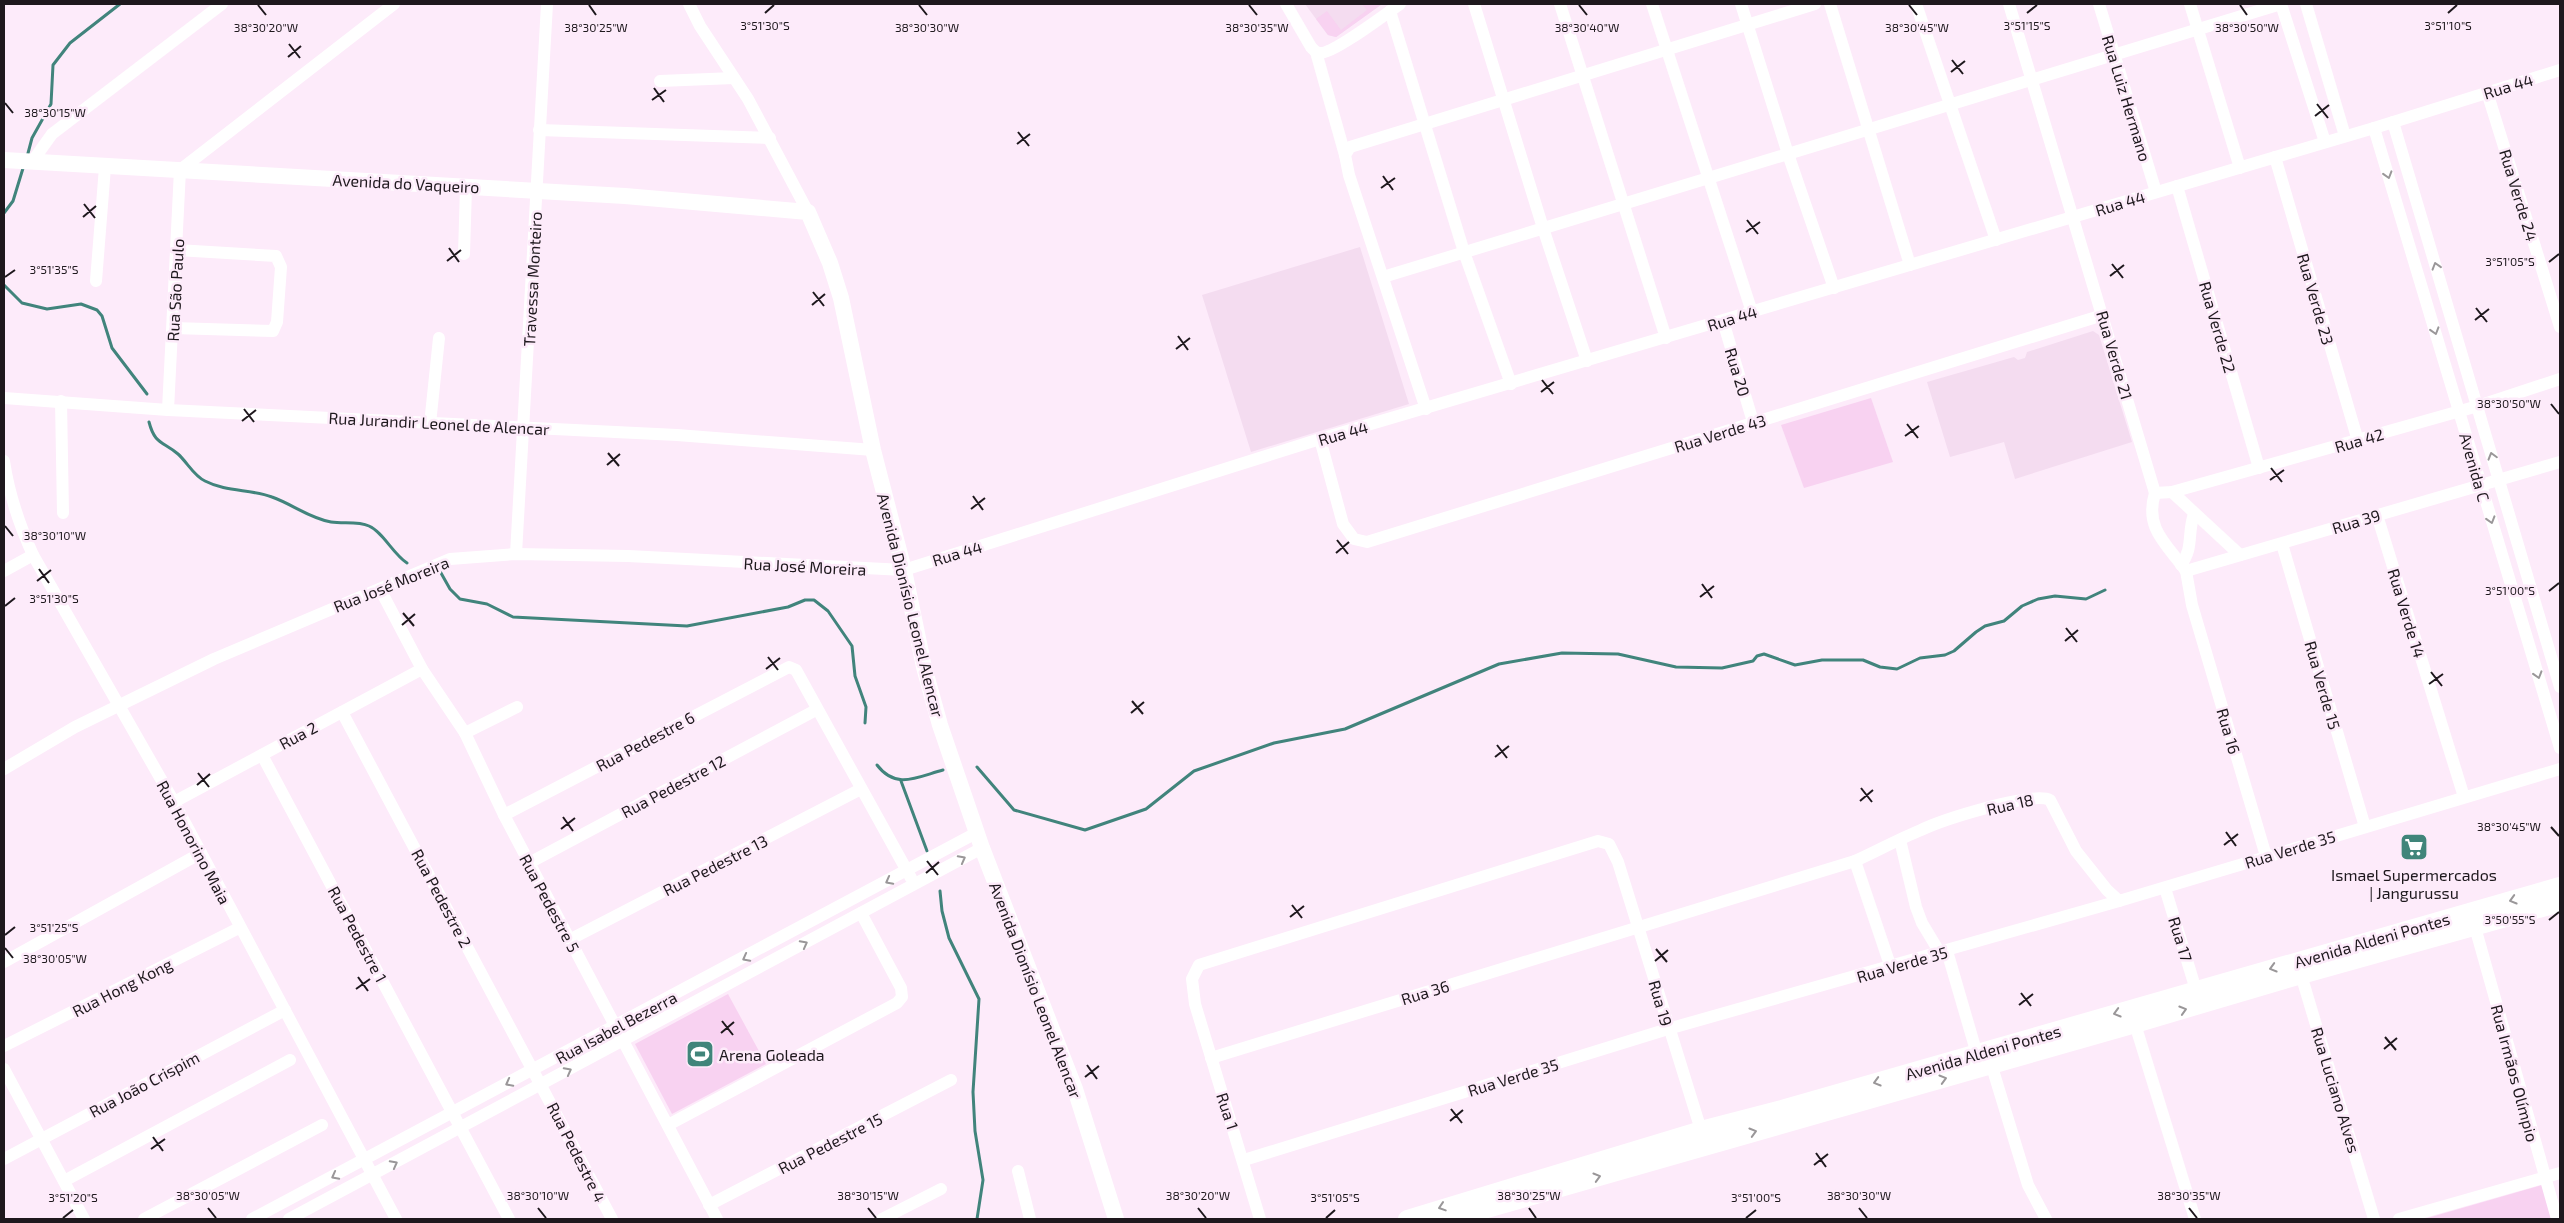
<svg xmlns="http://www.w3.org/2000/svg" width="2564" height="1223" font-family="'Exo 2',sans-serif">
<style>
.built{fill:#f4dcf0}
.green{fill:#f8d2f1}
.lines{fill:none;stroke-linecap:round;stroke-linejoin:round}
.stream{stroke:#41847c;stroke-width:3}
.minor{stroke:#fff;stroke-width:12}
.tertiary{stroke:#fff;stroke-width:16}
.secondary{stroke:#fff;stroke-width:18}
.oneway{stroke:#9a9799}
.ticks{fill:none;stroke:#1e181d;stroke-width:2}
.labels{text-anchor:middle;dominant-baseline:central;stroke-width:5;stroke-linejoin:round;paint-order:stroke}
.street-label{font-size:16px;fill:#1e181d;stroke:#fdebfa}
.poi-label{font-size:16px;fill:#1e181d;stroke:#fdebfa}
.ticks-label{font-size:12px;text-anchor:middle;fill:#1e181d;stroke:#fdebfa;stroke-width:5;stroke-linejoin:round;paint-order:stroke}
</style>
<rect width="100%" height="100%" fill="#fdebfa"/>
<!-- built -->
<g class="built">
<path d="M1305,4h77l-46,33 -8,-2z"/>
<path d="M1360,247l49,157 -158,48 -49,-157z"/>
<path d="M2093,331l6,4 33,107 -117,37 -11,-37 -54,15 -23,-75 87,-25 4,3 7,-2 2,-6z"/>
</g>
<!-- green -->
<g class="green">
<path d="M1362,4h20l-46,33 -8,-2 -12,-16 11,-8 14,19 26,-20z"/>
<path d="M1871,398l22,64 -89,26 -23,-63z"/>
<path d="M728,994l38,70 -94,50 -37,-70z"/>
<path d="M2542,1185l10,34h-128z"/>
</g>
<g class="lines">
<!-- stream -->
<g class="stream">
<path d="M27,157l5,-19 19,-34 2,-39 17,-22 50,-39"/>
<path d="M4,213l9,-12 11,-36"/>
<path d="M4,285l18,18 25,6 34,-5 16,6 5,6 10,32 35,46"/>
<path d="M149,422c6,23 14,19 29,32 9,8 16,22 27,27 21,11 46,8 67,16 20,7 37,21 59,25 12,2 27,-1 38,4 14,6 24,28 38,37"/>
<path d="M436,569l5,4 9,16 10,10 27,5 26,13 174,9 101,-19 17,-7h9l14,11 24,35 3,30 11,31 -1,16"/>
<path d="M877,765c19,25 40,12 66,5"/>
<path d="M977,767l37,43 71,20 61,-21 48,-38 80,-28 71,-14 154,-65 63,-11 56,1 58,13 46,1 31,-7 4,-5 7,-2 31,11 27,-5h41l17,7 17,2 23,-11 25,-3 9,-4 22,-19 9,-6 19,-5 18,-15 16,-7 17,-3 31,3 19,-9"/>
<path d="M901,781l26,70"/>
<path d="M940,891l2,20 7,27 30,61 -6,93 2,39 8,49 -6,39"/>
</g>
<!-- minor -->
<g class="minor">
<path d="M689,4l11,22 48,73 60,113"/>
<path d="M1286,4l25,43c3,3 5,6 9,6 13,1 67,-40 80,-49"/>
<path d="M1474,4l69,224 44,133"/>
<path d="M1560,4l106,334"/>
<path d="M1652,4l100,308"/>
<path d="M1741,4l47,150 46,134"/>
<path d="M1830,4l80,261"/>
<path d="M1916,4l80,236"/>
<path d="M2009,4l146,489"/>
<path d="M2099,4l57,188"/>
<path d="M2190,4l50,164"/>
<path d="M2281,4l44,138"/>
<path d="M2306,4l39,132"/>
<path d="M1390,11l74,241 47,132"/>
<path d="M1316,52l29,103"/>
<path d="M660,81l74,-3"/>
<path d="M2487,92l73,235"/>
<path d="M2393,122l167,565"/>
<path d="M2374,128l186,620"/>
<path d="M539,130l231,8"/>
<path d="M2275,157l83,284"/>
<path d="M32,162l20,-28 170,-130"/>
<path d="M2177,186l82,282"/>
<path d="M464,254l2,-67"/>
<path d="M1383,277l898,-273"/>
<path d="M96,281l9,-114"/>
<path d="M1723,321l30,101"/>
<path d="M173,328l100,3 4,-9 4,-55 -5,-11 -99,-6"/>
<path d="M4,398l164,12 509,25 196,15"/>
<path d="M61,401l2,112"/>
<path d="M1426,409l-77,-234 -4,-20 5,-8 465,-143"/>
<path d="M168,410l12,-240 214,-166"/>
<path d="M430,424l9,-86"/>
<path d="M1320,439l23,85 11,15 13,3 736,-227"/>
<path d="M4,461c5,34 15,63 29,94l141,247 222,417"/>
<path d="M2172,492l68,63"/>
<path d="M2155,493l17,-1 306,-86 82,-27"/>
<path d="M2155,493c-11,36 12,51 31,78"/>
<path d="M2377,515l87,282"/>
<path d="M2282,544l83,283"/>
<path d="M516,554l31,-550"/>
<path d="M2181,565c13,-18 6,-31 13,-51"/>
<path d="M4,571l29,-16"/>
<path d="M380,589l42,80 43,64 39,82 213,404"/>
<path d="M342,712l270,507"/>
<path d="M465,733l52,-26"/>
<path d="M262,755l247,464"/>
<path d="M4,769l71,-42 139,-68 236,-100 66,-5 112,2 276,14 416,-131 1054,-311 186,-58"/>
<path d="M174,802l248,-133"/>
<path d="M504,815l285,-148 7,3 115,208"/>
<path d="M1900,840l16,67 6,16 18,30"/>
<path d="M2266,856l-74,-251 -6,-34 374,-109"/>
<path d="M1855,861l36,107"/>
<path d="M529,863l287,-153"/>
<path d="M2165,888l31,102"/>
<path d="M2475,927l82,292"/>
<path d="M569,940l292,-151"/>
<path d="M1947,951l32,110"/>
<path d="M4,962l197,-109"/>
<path d="M2299,968l75,251"/>
<path d="M2135,1024l60,195"/>
<path d="M4,1046l235,-118"/>
<path d="M1989,1057l39,128 18,34"/>
<path d="M1211,1058l644,-197c22,-10 44,-22 66,-31 21,-10 111,-39 129,-30l26,51 31,39 12,11"/>
<path d="M4,1069l80,150"/>
<path d="M668,1125l229,-122 5,-6 -1,-9 -40,-75"/>
<path d="M4,1159l281,-149"/>
<path d="M1244,1160l424,-131 451,-128 441,-132"/>
<path d="M1018,1171l12,48"/>
<path d="M64,1181l226,-121"/>
<path d="M709,1205l242,-125"/>
<path d="M144,1219l178,-94"/>
<path d="M252,1219l726,-387"/>
<path d="M289,1219l693,-371"/>
<path d="M882,1219l59,-30"/>
<path d="M1260,1219l-65,-215 -3,-25 7,-14 399,-124 11,3 9,18 83,268"/>
<path d="M2399,1219l161,-46"/>
</g>
<!-- tertiary -->
<path class="tertiary" d="M4,160l621,36 183,16 22,51 11,35 32,152 31,120 20,97 16,58 42,123 93,241 41,130"/>
<!-- secondary -->
<g class="secondary">
<path d="M1407,1219l294,-89 81,-21 778,-223"/>
<path d="M1452,1219l683,-195 166,-49 259,-72"/>
</g>
</g>
<!-- one-way arrows -->
<defs><path id="oneway-chevron" d="M-2-3.5L2.5 0L-2 3.5" fill="none" stroke-width="1.6" stroke-linecap="round" stroke-linejoin="round" transform="scale(1.25)"/></defs>
<g class="oneway">
<use href="#oneway-chevron" transform="translate(2388 175) rotate(73)"/>
<use href="#oneway-chevron" transform="translate(2436 266) rotate(-107)"/>
<use href="#oneway-chevron" transform="translate(2435 331) rotate(73)"/>
<use href="#oneway-chevron" transform="translate(2492 456) rotate(-106)"/>
<use href="#oneway-chevron" transform="translate(2491 520) rotate(73)"/>
<use href="#oneway-chevron" transform="translate(2538 675) rotate(73)"/>
<use href="#oneway-chevron" transform="translate(962 859) rotate(-28)"/>
<use href="#oneway-chevron" transform="translate(889 881) rotate(152)"/>
<use href="#oneway-chevron" transform="translate(2513 900) rotate(164)"/>
<use href="#oneway-chevron" transform="translate(804 944) rotate(-28)"/>
<use href="#oneway-chevron" transform="translate(746 958) rotate(152)"/>
<use href="#oneway-chevron" transform="translate(2273 968) rotate(164)"/>
<use href="#oneway-chevron" transform="translate(2183 1010) rotate(-17)"/>
<use href="#oneway-chevron" transform="translate(2117 1013) rotate(164)"/>
<use href="#oneway-chevron" transform="translate(568 1071) rotate(-28)"/>
<use href="#oneway-chevron" transform="translate(1943 1079) rotate(-16)"/>
<use href="#oneway-chevron" transform="translate(1877 1082) rotate(164)"/>
<use href="#oneway-chevron" transform="translate(509 1083) rotate(152)"/>
<use href="#oneway-chevron" transform="translate(1753 1132) rotate(-16)"/>
<use href="#oneway-chevron" transform="translate(394 1164) rotate(-28)"/>
<use href="#oneway-chevron" transform="translate(335 1176) rotate(152)"/>
<use href="#oneway-chevron" transform="translate(1597 1177) rotate(-16)"/>
<use href="#oneway-chevron" transform="translate(1442 1207) rotate(162)"/>
</g>
<!-- ticks -->
<path class="ticks" d="M258,5l8,10M589,5l7,10M919,5l8,10M1249,5l8,10M1579,5l8,10M1909,5l8,10M2240,5l7,10M765,13l9,-8M2027,13l10,-8M2448,13l9,-8M289,44l11,14M288,57l13,-11M1952,60l11,14M1951,72l14,-11M654,88l10,14M652,100l14,-10M5,103l8,10M2317,104l11,14M2315,116l14,-11M1018,132l11,14M1017,144l13,-10M1383,176l10,14M1381,188l14,-10M84,204l11,14M83,217l13,-11M1747,220l11,14M1746,232l14,-10M449,248l10,14M447,261l14,-11M2549,262l10,-8M2112,264l11,14M2110,276l14,-11M5,277l10,-7M813,292l11,14M812,305l13,-11M2476,308l11,14M2475,320l14,-11M1178,336l10,14M1176,349l14,-11M1542,380l11,14M1541,392l13,-10M2551,404l8,10M244,409l10,13M242,421l14,-11M1907,424l11,14M1905,436l14,-10M608,453l11,13M607,465l13,-11M2271,468l11,14M2270,480l14,-10M973,496l10,14M971,509l14,-11M5,526l8,10M1337,540l11,14M1336,553l13,-11M39,569l10,14M37,581l14,-11M1702,584l10,14M2549,591l10,-8M1700,597l14,-11M5,606l10,-8M403,613l11,13M402,625l13,-11M2066,628l11,14M2065,641l13,-11M768,657l10,13M766,669l14,-11M2431,672l11,14M2429,684l14,-10M1132,701l11,13M1131,713l13,-11M1497,745l10,13M1495,757l14,-11M198,773l11,14M197,785l13,-11M1861,788l11,14M1860,801l13,-11M563,817l10,14M2551,827l8,9M561,829l14,-11M2226,832l10,14M2224,845l14,-11M927,861l11,14M926,873l13,-11M1292,905l10,13M1290,917l14,-11M2549,920l10,-8M5,935l10,-8M5,948l8,10M1656,949l11,13M1655,961l13,-11M358,977l10,14M356,989l14,-10M2021,993l10,13M2019,1005l14,-11M722,1021l11,14M721,1033l13,-11M2385,1037l11,13M2384,1049l13,-11M1087,1065l10,14M1085,1077l14,-11M1451,1109l11,14M1450,1121l13,-11M153,1137l10,14M151,1149l14,-10M1816,1153l10,14M1814,1165l14,-11M208,1208l8,10M538,1208l8,10M868,1208l8,10M1198,1208l8,10M1529,1208l7,10M1859,1208l8,10M2189,1208l8,10M63,1218l10,-8M1326,1218l9,-8M1746,1218l10,-8"/>
<!-- icons -->
<defs>
<symbol id="supermarket-square" viewBox="-11 -11 22 22"><rect x="-9" y="-9" width="18" height="18" rx="4" fill="#40857a" stroke="#fdebfa"/><path d="M-6-5.5h2.5l.6 2H6L4.5 2H-2.5L-4.4-4H-6ZM-1.5 3.2a1.3 1.3 0 1 0 .1 0ZM3 3.2a1.3 1.3 0 1 0 .1 0Z" fill="#fff"/></symbol>
<symbol id="stadium-square" viewBox="-11 -11 22 22"><rect x="-9" y="-9" width="18" height="18" rx="4" fill="#40857a" stroke="#fdebfa"/><path d="M0-5a6.5 5 0 1 0 0 10a6.5 5 0 1 0 0-10ZM-3.5-1.8h7v3.6h-7Z" fill="#fff"/></symbol>
</defs>
<g fill-rule="evenodd">
<use href="#supermarket-square" x="2398" y="831" width="32" height="32"/>
<use href="#stadium-square" x="684" y="1038" width="32" height="32"/>
</g>
<g class="labels">
<!-- street labels -->
<g class="street-label">
<text transform="translate(2508 86) rotate(-17)">Rua 44</text>
<text transform="translate(2127 98) rotate(73)">Rua Luiz Hermano</text>
<text transform="translate(406 183) rotate(3)">Avenida do Vaqueiro</text>
<text transform="translate(2519 195) rotate(73)">Rua Verde 24</text>
<text transform="translate(2120 203) rotate(-17)">Rua 44</text>
<text transform="translate(532 279) rotate(-87)">Travessa Monteiro</text>
<text transform="translate(175 290) rotate(-87)">Rua São Paulo</text>
<text transform="translate(2316 299) rotate(74)">Rua Verde 23</text>
<text transform="translate(1732 318) rotate(-17)">Rua 44</text>
<text transform="translate(2218 327) rotate(74)">Rua Verde 22</text>
<text transform="translate(2115 355) rotate(74)">Rua Verde 21</text>
<text transform="translate(1738 372) rotate(73)">Rua 20</text>
<text transform="translate(439 423) rotate(3)">Rua Jurandir Leonel de Alencar</text>
<text transform="translate(1343 433) rotate(-16)">Rua 44</text>
<text transform="translate(1720 433) rotate(-17)">Rua Verde 43</text>
<text transform="translate(2359 440) rotate(-16)">Rua 42</text>
<text transform="translate(2475 467) rotate(74)">Avenida C</text>
<text transform="translate(2356 521) rotate(-17)">Rua 39</text>
<text transform="translate(957 553) rotate(-17)">Rua 44</text>
<text transform="translate(805 566) rotate(3)">Rua José Moreira</text>
<text transform="translate(391 584) rotate(-22)">Rua José Moreira</text>
<text transform="translate(911 605) rotate(76)">Avenida Dionísio Leonel Alencar</text>
<text transform="translate(2407 613) rotate(73)">Rua Verde 14</text>
<text transform="translate(2323 685) rotate(74)">Rua Verde 15</text>
<text transform="translate(2229 731) rotate(74)">Rua 16</text>
<text transform="translate(298 735) rotate(-28)">Rua 2</text>
<text transform="translate(645 741) rotate(-28)">Rua Pedestre 6</text>
<text transform="translate(673 786) rotate(-28)">Rua Pedestre 12</text>
<text transform="translate(2010 804) rotate(-13)">Rua 18</text>
<text transform="translate(194 842) rotate(62)">Rua Honorino Maia</text>
<text transform="translate(2290 849) rotate(-17)">Rua Verde 35</text>
<text transform="translate(715 865) rotate(-27)">Rua Pedestre 13</text>
<text transform="translate(442 898) rotate(62)">Rua Pedestre 2</text>
<text transform="translate(550 903) rotate(62)">Rua Pedestre 5</text>
<text transform="translate(358 934) rotate(62)">Rua Pedestre 1</text>
<text transform="translate(2181 939) rotate(73)">Rua 17</text>
<text transform="translate(2372 940) rotate(-16)">Avenida Aldeni Pontes</text>
<text transform="translate(1902 964) rotate(-16)">Rua Verde 35</text>
<text transform="translate(122 987) rotate(-27)">Rua Hong Kong</text>
<text transform="translate(1036 990) rotate(69)">Avenida Dionísio Leonel Alencar</text>
<text transform="translate(1425 992) rotate(-17)">Rua 36</text>
<text transform="translate(1661 1003) rotate(74)">Rua 19</text>
<text transform="translate(616 1027) rotate(-28)">Rua Isabel Bezerra</text>
<text transform="translate(1983 1052) rotate(-16)">Avenida Aldeni Pontes</text>
<text transform="translate(2515 1073) rotate(75)">Rua Irmãos Olímpio</text>
<text transform="translate(1513 1077) rotate(-17)">Rua Verde 35</text>
<text transform="translate(144 1084) rotate(-28)">Rua João Crispim</text>
<text transform="translate(2336 1090) rotate(73)">Rua Luciano Alves</text>
<text transform="translate(1228 1111) rotate(72)">Rua 1</text>
<text transform="translate(830 1143) rotate(-27)">Rua Pedestre 15</text>
<text transform="translate(577 1152) rotate(63)">Rua Pedestre 4</text>
</g>
<!-- poi labels -->
<g class="poi-label">
<text x="2414" y="874">Ismael Supermercados<tspan x="2414" dy="18">| Jangurussu</tspan></text>
<text x="719" y="1054" text-anchor="start">Arena Goleada</text>
</g>
</g>
<g class="ticks-label">
<text x="765" y="30">3°51'30"S</text>
<text x="2027" y="30">3°51'15"S</text>
<text x="2448" y="30">3°51'10"S</text>
<text x="266" y="32">38°30'20"W</text>
<text x="596" y="32">38°30'25"W</text>
<text x="927" y="32">38°30'30"W</text>
<text x="1257" y="32">38°30'35"W</text>
<text x="1587" y="32">38°30'40"W</text>
<text x="1917" y="32">38°30'45"W</text>
<text x="2247" y="32">38°30'50"W</text>
<text x="55" y="117">38°30'15"W</text>
<text x="2510" y="266">3°51'05"S</text>
<text x="54" y="274">3°51'35"S</text>
<text x="2509" y="408">38°30'50"W</text>
<text x="55" y="540">38°30'10"W</text>
<text x="2510" y="595">3°51'00"S</text>
<text x="54" y="603">3°51'30"S</text>
<text x="2509" y="831">38°30'45"W</text>
<text x="2510" y="924">3°50'55"S</text>
<text x="54" y="932">3°51'25"S</text>
<text x="55" y="963">38°30'05"W</text>
<text x="208" y="1200">38°30'05"W</text>
<text x="538" y="1200">38°30'10"W</text>
<text x="868" y="1200">38°30'15"W</text>
<text x="1198" y="1200">38°30'20"W</text>
<text x="1529" y="1200">38°30'25"W</text>
<text x="1859" y="1200">38°30'30"W</text>
<text x="2189" y="1200">38°30'35"W</text>
<text x="73" y="1202">3°51'20"S</text>
<text x="1335" y="1202">3°51'05"S</text>
<text x="1756" y="1202">3°51'00"S</text>
</g>
<!-- border -->
<rect width="2564" height="1223" fill="none" stroke="#1e181d" stroke-width="10"/>
</svg>
